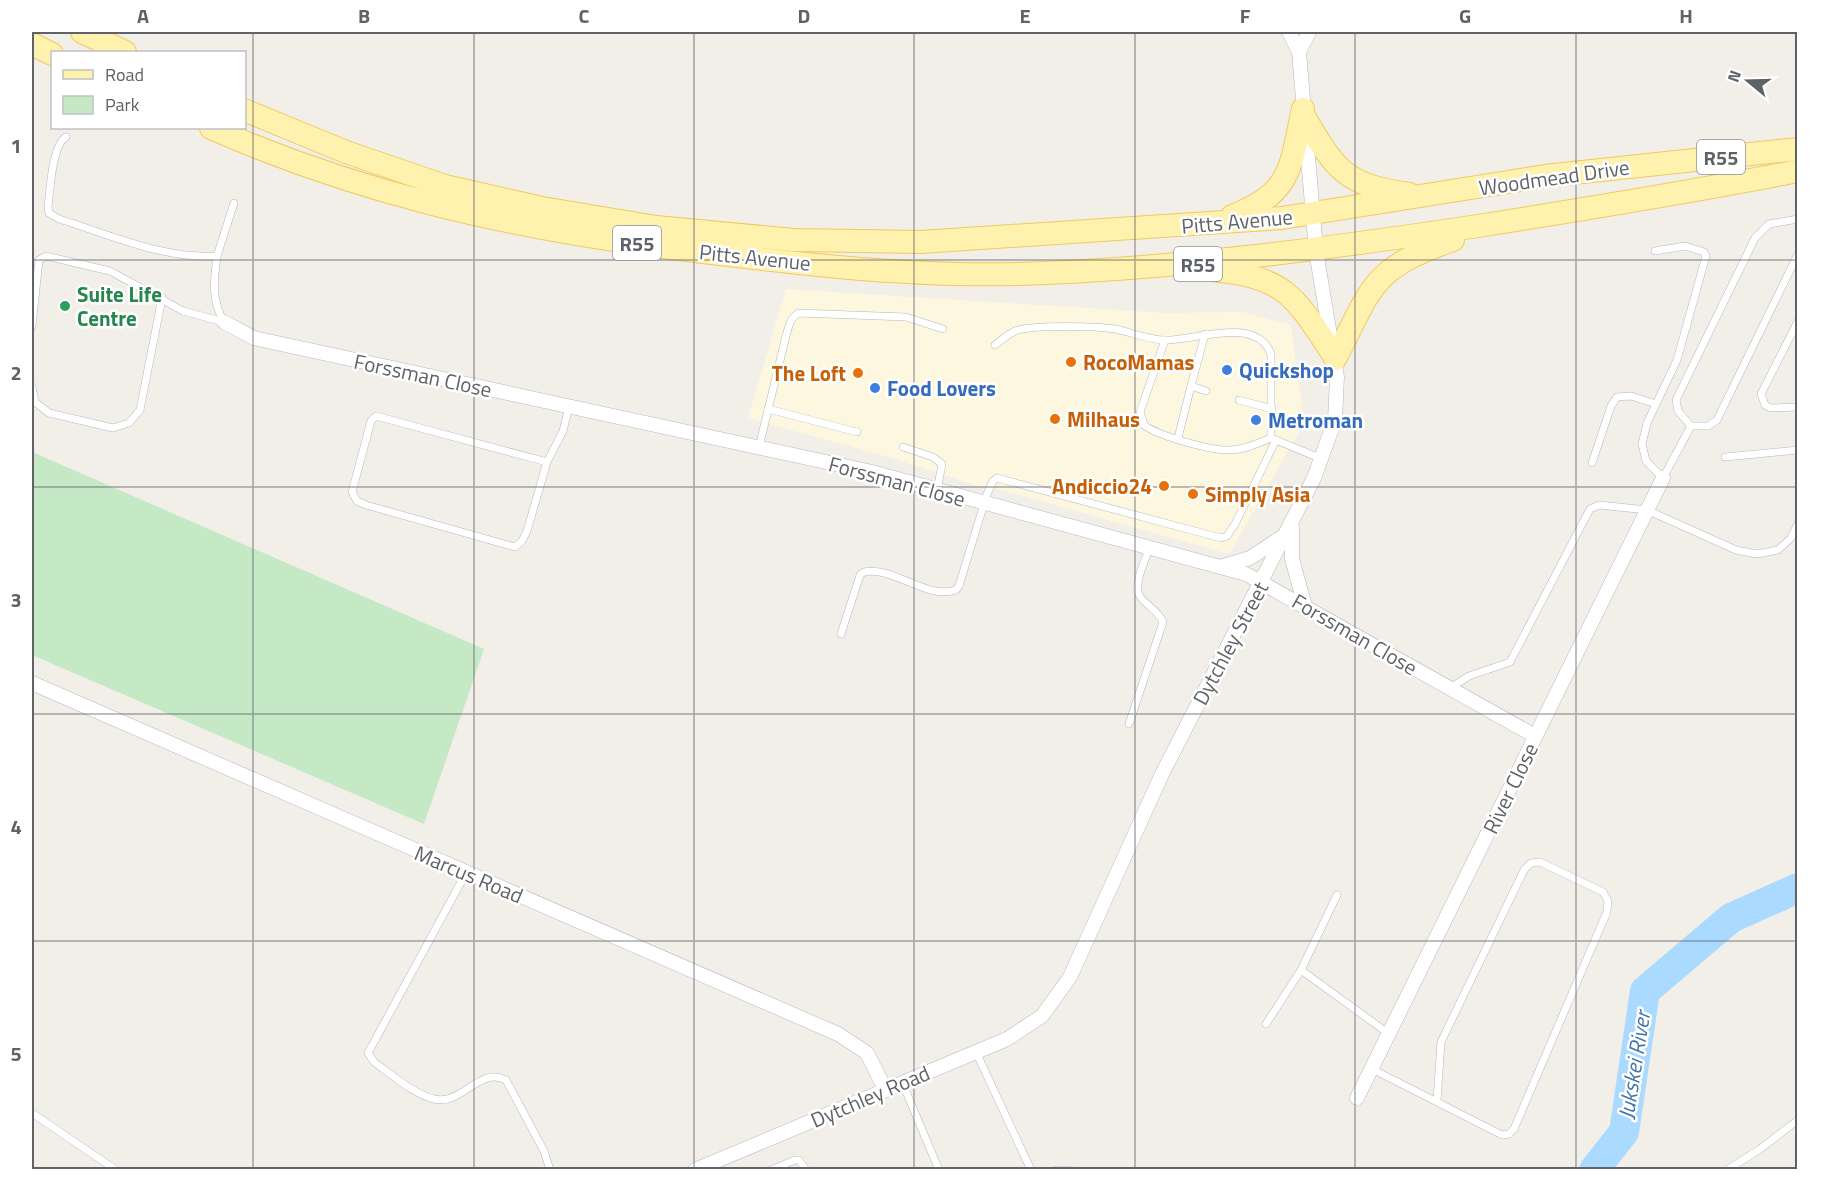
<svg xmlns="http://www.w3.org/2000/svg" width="1829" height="1201" font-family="'Titillium Web',sans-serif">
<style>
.commercial{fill:#fef7e0}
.green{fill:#c5e8c5}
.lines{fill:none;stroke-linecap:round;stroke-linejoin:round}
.river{stroke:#aadaff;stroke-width:30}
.service-casing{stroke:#b5b8bc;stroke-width:8}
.minor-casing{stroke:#b5b8bc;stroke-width:15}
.primary-casing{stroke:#f2c960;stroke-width:24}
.service{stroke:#fff;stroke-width:7}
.minor{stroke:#fff;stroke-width:14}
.primary{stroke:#fff2af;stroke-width:22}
.grid{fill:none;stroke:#5f6368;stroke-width:1.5;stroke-opacity:0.55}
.leisure-dot{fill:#2e9e5b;stroke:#fff;stroke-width:2}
.food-dot{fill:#e8710a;stroke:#fff;stroke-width:2}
.shop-dot{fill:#3f7fe0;stroke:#fff;stroke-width:2}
.labels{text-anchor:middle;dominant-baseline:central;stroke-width:5;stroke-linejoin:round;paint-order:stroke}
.shield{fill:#fff;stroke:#8f9295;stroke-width:1.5}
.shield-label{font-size:20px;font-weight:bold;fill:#5f6368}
.street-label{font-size:21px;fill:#5f6368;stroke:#fff}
.leisure-label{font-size:21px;font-weight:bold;fill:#27864d;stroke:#fff;text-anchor:start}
.food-label{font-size:21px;font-weight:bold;fill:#c56008;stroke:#fff;text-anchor:start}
.shop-label{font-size:21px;font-weight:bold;fill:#366cbe;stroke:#fff;text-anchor:start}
.water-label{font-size:22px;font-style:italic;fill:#4174aa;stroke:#fff}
.neatline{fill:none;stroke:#5f6368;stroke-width:2}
.grid-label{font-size:20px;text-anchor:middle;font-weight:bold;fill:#5f6368}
</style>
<rect width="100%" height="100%" fill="#f1efe8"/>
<!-- commercial -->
<path class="commercial" d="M786,289l378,24 78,-1 49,13 13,98 -75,131 -220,-62 -35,-7 -82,-27 -144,-40z"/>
<!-- green -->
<path class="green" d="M32,452l452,197 -60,175 -392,-169z"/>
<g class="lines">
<!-- river -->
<path class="river" d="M1594,1170l30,-38 21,-141 86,-73 67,-30"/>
<defs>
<g id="service">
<path d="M66,137c-14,8 -16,54 -18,70l1,6 10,6c52,16 103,40 158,37l17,-53"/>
<path d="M1798,219l-29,5 -14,14 -79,162 2,11 13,15h17l9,-6 81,-166"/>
<path d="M1655,251l30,-5 19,6 2,4 -29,104 -30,63 -5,21 4,17 17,17 28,-52"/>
<path d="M217,256c-3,24 -6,44 7,66"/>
<path d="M1798,321l-37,73 4,11 5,3 28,-1"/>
<path d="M32,326l7,-66 7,-4 64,15 73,40 41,11"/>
<path d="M1165,340l-25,72 4,13c14,11 68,26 86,25 14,0 28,-7 41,-12l51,21"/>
<path d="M995,345c7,-5 15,-13 23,-15 18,-5 78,-4 97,-1 16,3 34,11 50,11 30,1 91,-25 106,14v84"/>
<path d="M1191,386l14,-52"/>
<path d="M32,387l3,15 14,11 64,15 16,-5 11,-13 22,-112"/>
<path d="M1239,400l33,9"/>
<path d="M768,409l89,23"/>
<path d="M1178,438l13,-52 15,5"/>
<path d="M759,447l28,-115 4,-12 7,-7 108,4 37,12"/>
<path d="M903,447l30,10 9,7 -5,27"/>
<path d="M1725,457l73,-7"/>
<path d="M547,462l-20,69 -5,10 -7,6 -149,-42 -9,-4 -5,-9 19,-71 5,-5 171,46 16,-31 6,-24"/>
<path d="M1592,463l19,-57 6,-9 14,-1 25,8"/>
<path d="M841,634l19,-59 4,-3c30,-6 62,28 92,18l3,-4 28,-92 6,-13 4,-3 224,60 6,-2 8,-12 41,-84"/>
<path d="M1450,688l19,-12 41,-14 80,-153 9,-4 48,5 89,40 21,4 21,-4 13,-12 7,-15"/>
<path d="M1129,724l34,-102c-5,-11 -14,-15 -22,-24 -10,-11 5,-38 8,-50"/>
<path d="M466,873l-98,180 6,9c17,12 39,32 60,37 28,7 45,-33 72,-19l38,71 6,19"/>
<path d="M1301,970l88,64"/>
<path d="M1266,1024l35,-54 36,-75"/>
<path d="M976,1052l55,118"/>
<path d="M1372,1069l130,66 7,-1 5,-5 93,-217 1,-11 -5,-9 -63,-30 -9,1 -7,7 -83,172 -4,59"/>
<path d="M902,1082l37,88"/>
<path d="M32,1113l84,57"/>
<path d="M771,1170l24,-10h4l7,10"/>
<path d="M1056,1170h14"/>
<path d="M1727,1170l33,-21 38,-29"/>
</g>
<g id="minor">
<path d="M1299,52l10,-20"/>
<path d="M224,322l30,16 618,134 374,102 289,162"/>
<path d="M1292,527v32l13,47"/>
<path d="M1223,566l27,-8 35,-23"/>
<path d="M32,683l806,351 29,19 18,36"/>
<path d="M1357,1098l306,-620"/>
<path d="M695,1170l312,-131 35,-23 28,-39 92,-203 152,-296 21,-58 2,-43 -21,-126 -17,-199 -10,-20"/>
</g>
<g id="primary">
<path d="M82,32l43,20"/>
<path d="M32,44l20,10"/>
<path d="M244,110l102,42 99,34 97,22 114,19 138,13 127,2 361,-24 263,-42 253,-27"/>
<path d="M1304,116c31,53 40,69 105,78"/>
<path d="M211,128c148,65 293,98 453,119 117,15 237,30 355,27 155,-5 306,-25 459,-48 107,-17 213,-34 320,-55"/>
<path d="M1232,216c61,-23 58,-49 71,-107"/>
<path d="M1218,271c70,5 81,33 117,86"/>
<path d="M1335,359c38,-73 35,-90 118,-119"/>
</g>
</defs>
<!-- service casing -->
<use href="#service" class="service-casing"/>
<!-- minor casing -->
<use href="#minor" class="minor-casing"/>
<!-- primary casing -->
<use href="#primary" class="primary-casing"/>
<!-- service -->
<use href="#service" class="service"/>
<!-- minor -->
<use href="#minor" class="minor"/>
<!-- primary -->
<use href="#primary" class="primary"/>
</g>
<!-- grid -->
<path class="grid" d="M253,32v1138M474,32v1138M694,32v1138M914,32v1138M1135,32v1138M1355,32v1138M1576,32v1138M32,260h1766M32,487h1766M32,714h1766M32,941h1766"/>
<!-- markers -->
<circle class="leisure-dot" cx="65" cy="306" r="6"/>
<g class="food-dot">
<circle cx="1071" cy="362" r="6"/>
<circle cx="858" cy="373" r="6"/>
<circle cx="1055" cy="419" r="6"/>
<circle cx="1164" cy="486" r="6"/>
<circle cx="1193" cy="494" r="6"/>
</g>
<g class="shop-dot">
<circle cx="1227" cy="370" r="6"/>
<circle cx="875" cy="388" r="6"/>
<circle cx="1256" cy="420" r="6"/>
</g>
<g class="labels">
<!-- shield labels -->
<g class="shield">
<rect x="1697" y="140" width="48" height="34" rx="4.5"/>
<rect x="613" y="226" width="48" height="34" rx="4.5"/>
<rect x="1174" y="247" width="48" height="34" rx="4.5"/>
</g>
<g class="shield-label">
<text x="1721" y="157">R55</text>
<text x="637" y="243">R55</text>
<text x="1198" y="264">R55</text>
</g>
<!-- street labels -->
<g class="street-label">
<text transform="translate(1554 177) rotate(-8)">Woodmead Drive</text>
<text transform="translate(1237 221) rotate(-5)">Pitts Avenue</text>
<text transform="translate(755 257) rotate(6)">Pitts Avenue</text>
<text transform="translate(423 375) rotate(12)">Forssman Close</text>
<text transform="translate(897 481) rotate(15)">Forssman Close</text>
<text transform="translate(1355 634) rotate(30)">Forssman Close</text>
<text transform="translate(1230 643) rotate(-62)">Dytchley Street</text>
<text transform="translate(1510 788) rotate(-64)">River Close</text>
<text transform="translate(469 874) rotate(23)">Marcus Road</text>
<text transform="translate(870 1096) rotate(-23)">Dytchley Road</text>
</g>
<!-- leisure labels -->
<g class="leisure-label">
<text x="77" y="294">Suite Life<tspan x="77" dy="24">Centre</tspan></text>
</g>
<!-- food labels -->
<g class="food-label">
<text x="1083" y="362">RocoMamas</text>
<text x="846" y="373" text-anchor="end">The Loft</text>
<text x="1067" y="419">Milhaus</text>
<text x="1152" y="486" text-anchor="end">Andiccio24</text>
<text x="1205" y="494">Simply Asia</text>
</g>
<!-- shop labels -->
<g class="shop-label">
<text x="1239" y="370">Quickshop</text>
<text x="887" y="388">Food Lovers</text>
<text x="1268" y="420">Metroman</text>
</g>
<!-- water labels -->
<g class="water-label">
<text transform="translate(1634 1065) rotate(-81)">Jukskei River</text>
</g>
</g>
<!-- border -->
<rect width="1829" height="1201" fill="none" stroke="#ffffff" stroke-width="66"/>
<!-- legend -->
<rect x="51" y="51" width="195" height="78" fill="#ffffff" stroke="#bfc1c3" stroke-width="1.5"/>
<rect x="63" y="70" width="30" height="9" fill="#fff2af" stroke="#bfc1c3" stroke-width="1.5"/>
<text x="105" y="81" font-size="18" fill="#5f6368">Road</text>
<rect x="63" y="96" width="30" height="18" fill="#c5e8c5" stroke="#bfc1c3" stroke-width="1.5"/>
<text x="105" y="111" font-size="18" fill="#5f6368">Park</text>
<!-- north arrow -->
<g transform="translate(1748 81) rotate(289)" stroke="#ffffff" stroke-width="4.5" paint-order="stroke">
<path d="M0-4.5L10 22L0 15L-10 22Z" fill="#5f6368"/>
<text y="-9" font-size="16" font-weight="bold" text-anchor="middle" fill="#5f6368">N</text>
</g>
<rect x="33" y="33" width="1763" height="1135" class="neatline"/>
<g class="grid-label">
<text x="143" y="23">A</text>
<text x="364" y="23">B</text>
<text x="584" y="23">C</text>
<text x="804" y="23">D</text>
<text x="1025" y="23">E</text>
<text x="1245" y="23">F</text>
<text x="1465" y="23">G</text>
<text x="1686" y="23">H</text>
<text x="16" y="153">1</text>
<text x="16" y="380">2</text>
<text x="16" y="607">3</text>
<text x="16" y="834">4</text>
<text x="16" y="1061">5</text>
</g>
</svg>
